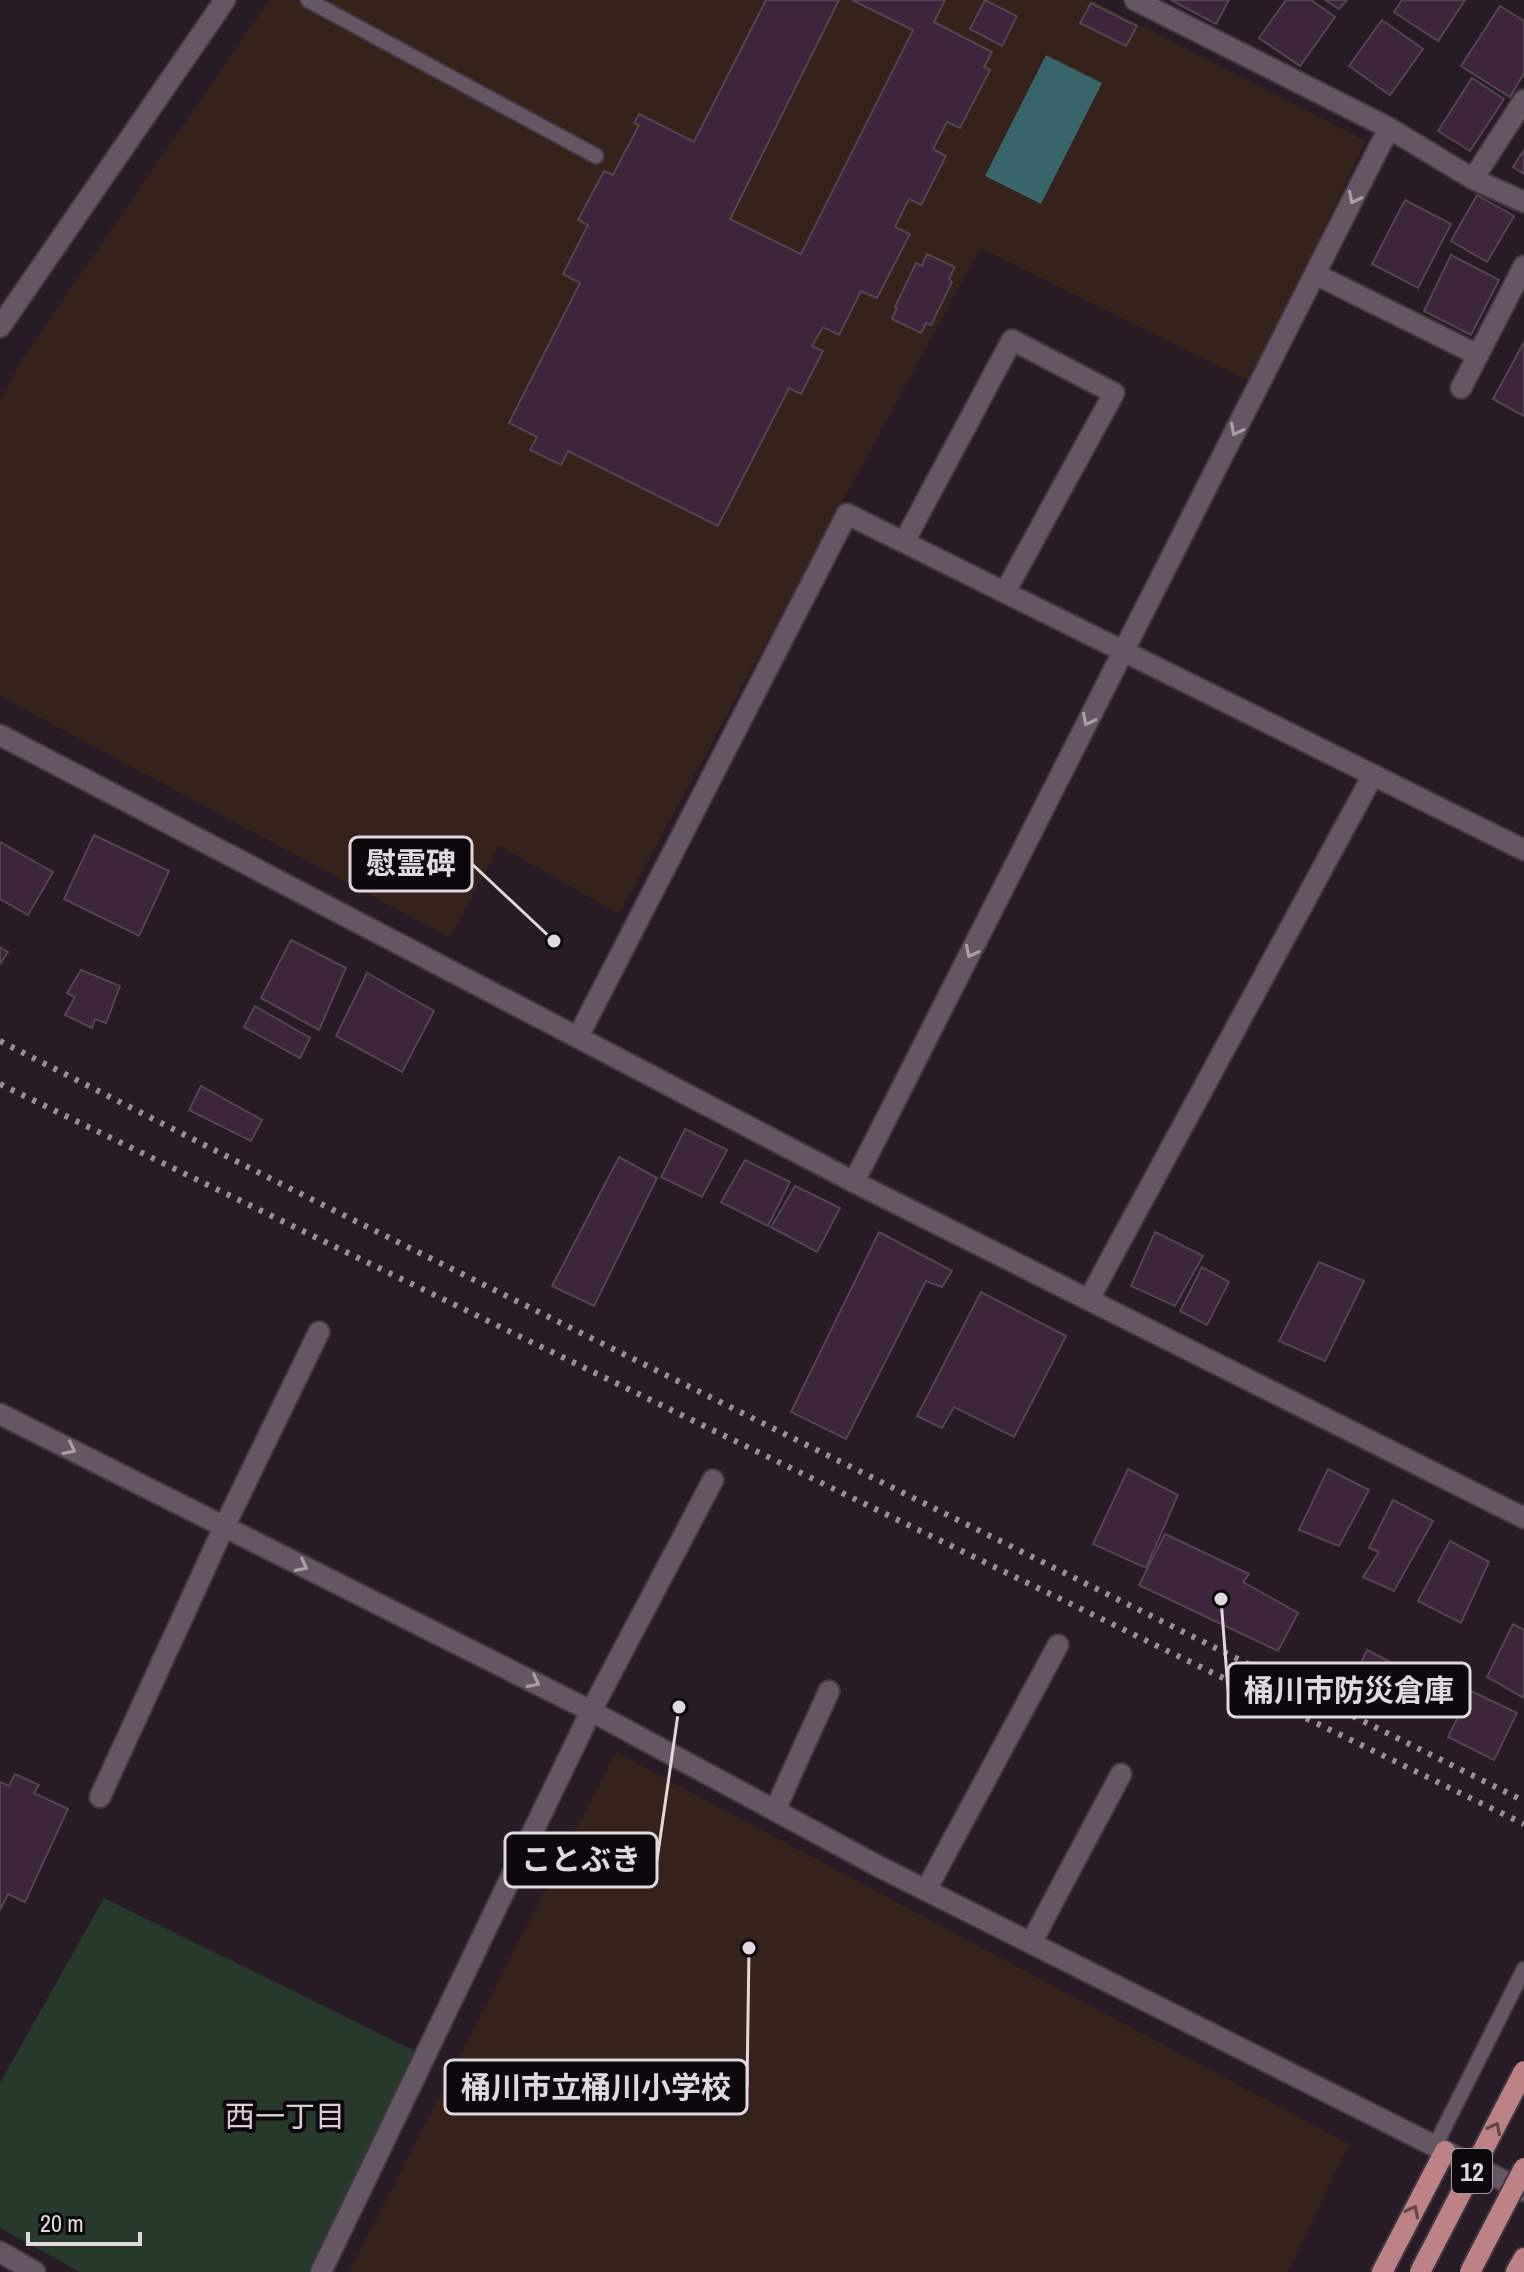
<svg xmlns="http://www.w3.org/2000/svg" width="1524" height="2272" font-family="'Archivo Narrow','Noto Sans JP',sans-serif">
<style>
.education{fill:#34221b}
.green{fill:#27392a}
.water{fill:#386569}
.building{fill:#3d253b;stroke:#514550;stroke-width:2}
.lines{fill:none;stroke-linecap:round;stroke-linejoin:round}
.lane-casing{stroke:#413841;stroke-width:18}
.street-casing{stroke:#413841;stroke-width:24}
.secondary-casing{stroke:#413841;stroke-width:24}
.primary-casing{stroke:#413841;stroke-width:24}
.lane{stroke:#645763;stroke-width:14}
.street{stroke:#645763;stroke-width:20}
.secondary{stroke:#645763;stroke-width:20}
.primary{stroke:#bd8285;stroke-width:20}
.rail{stroke:#988f97;stroke-width:6;stroke-dasharray:4 8;stroke-linecap:butt}
.primary-bridge-casing{stroke:#413841;stroke-width:24;stroke-linecap:butt}
.primary-bridge{stroke:#bd8285;stroke-width:20}
.oneway{stroke:#a89ea7}
.oneway2{stroke:#654548}
.labels{text-anchor:middle;dominant-baseline:central;stroke-width:8;stroke-linejoin:round;paint-order:stroke}
.shield{fill:#0d080c;stroke:#a19aa0;stroke-width:2}
.shield-label{font-size:26px;font-weight:bold;fill:#e0d8df}
.neighbourhood-label{font-size:30px;fill:#dbcbd9;stroke:#0d080c}
.leader{fill:none;stroke:#e0d8df;stroke-width:3}
.callout-dot{fill:#e0d8df;stroke:#0d080c;stroke-width:3}
.callout{fill:#0d080c;stroke:#e0d8df;stroke-width:3}
.callout-label{font-size:30px;text-anchor:middle;font-weight:bold;fill:#e0d8df}
</style>
<rect width="100%" height="100%" fill="#271c26"/>
<!-- education -->
<g class="education">
<path d="M269,0h823l274,141 -115,241 -271,-134 -361,666 -120,-68 -49,92 -450,-242v-294l20,-40z"/>
<path d="M616,1752l733,392 -61,128h-939z"/>
</g>
<!-- green -->
<path class="green" d="M104,1898l321,158 -113,216h-232l-80,-44v-145z"/>
<!-- water -->
<path class="water" d="M1046,55l56,28 -61,121 -56,-28z"/>
<!-- building -->
<g class="building">
<path d="M766,0h73l-109,219 71,35 112,-224 -61,-30h93l-11,22 58,30 -8,15 6,3 -30,58 -13,-6 -14,27 13,7 -25,49 -12,-6 -14,28 15,7 -33,64 -16,-7 -22,44 -16,-8 -11,19 11,5 -22,43 -12,-6 -71,138 -150,-75 -7,14 -31,-15 7,-13 -28,-14 71,-140 -17,-9 25,-49 -10,-5 26,-49 9,4 26,-50 -5,-2 5,-9 55,28z"/>
<path d="M985,0l32,16 -15,30 -32,-17z"/>
<path d="M1171,0h58l-13,24z"/>
<path d="M1286,0h25l24,17 -35,49 -41,-28z"/>
<path d="M1325,0h22l-8,9z"/>
<path d="M1402,0h63l-27,41 -44,-29z"/>
<path d="M1091,3l46,23 -11,20 -46,-23z"/>
<path d="M1500,6l24,15v52l-14,24 -49,-31z"/>
<path d="M1382,20l41,29 -33,46 -41,-29z"/>
<path d="M1472,78l32,21 -34,52 -32,-20z"/>
<path d="M1524,150v24l-11,-7z"/>
<path d="M1477,195l37,21 -27,46 -36,-21z"/>
<path d="M1405,200l46,24 -33,64 -46,-24z"/>
<path d="M927,254l28,13 -6,12 3,3 -21,43 -5,-2 -5,10 -29,-14 5,-11 -2,-1 21,-44 6,3z"/>
<path d="M1451,255l48,25 -28,55 -47,-24z"/>
<path d="M1524,342v74l-31,-17z"/>
<path d="M94,835l75,36 -30,65 -75,-37z"/>
<path d="M0,842l53,30 -25,43 -28,-16z"/>
<path d="M291,940l55,28 -27,62 -58,-32z"/>
<path d="M0,947l8,5 -8,12z"/>
<path d="M81,970l39,16 -14,37 -11,-4 -3,9 -27,-13 10,-18 -8,-4z"/>
<path d="M367,973l67,38 -32,61 -66,-36z"/>
<path d="M255,1006l55,32 -10,20 -56,-31z"/>
<path d="M201,1086l61,34 -11,21 -62,-31z"/>
<path d="M685,1129l42,21 -25,47 -41,-20z"/>
<path d="M619,1157l38,21 -63,128 -42,-20z"/>
<path d="M745,1160l45,22 -22,44 -47,-24z"/>
<path d="M795,1186l45,22 -23,44 -46,-25z"/>
<path d="M879,1232l73,39 -10,16 -16,-6 -80,158 -55,-27z"/>
<path d="M1155,1232l48,24 -28,50 -44,-20z"/>
<path d="M1319,1262l45,19 -39,80 -46,-20z"/>
<path d="M1202,1267l27,15 -22,43 -27,-14z"/>
<path d="M981,1292l85,44 -52,101 -60,-30 -12,21 -25,-12z"/>
<path d="M1128,1469l50,26 -32,73 -53,-24z"/>
<path d="M1328,1469l41,21 -30,56 -40,-16z"/>
<path d="M1393,1500l40,21 -39,70 -31,-14 16,-25 -10,-4z"/>
<path d="M1165,1534l84,40 -6,8 55,31 -20,38 -139,-66z"/>
<path d="M1450,1541l39,21 -28,61 -43,-22z"/>
<path d="M1513,1624l11,6v68l-37,-21z"/>
<path d="M1367,1650l58,30 -17,35 -58,-28z"/>
<path d="M1471,1691l46,22 -23,47 -46,-23z"/>
<path d="M15,1774l24,11 -5,8 34,16 -43,93 -17,-8 -8,16v-128l9,4z"/>
</g>
<g class="lines">
<defs>
<g id="lane">
<path d="M308,0l288,156"/>
<path d="M1435,2146l89,-177"/>
</g>
<g id="street">
<path d="M1135,0l254,128 84,51 51,23"/>
<path d="M1473,179l51,-79"/>
<path d="M1315,274l163,81"/>
<path d="M1461,388l63,-122"/>
<path d="M904,542l108,-202 102,53 -109,199"/>
<path d="M578,1037l269,-523 677,336"/>
<path d="M854,1182l535,-1054"/>
<path d="M1089,1299l284,-524"/>
<path d="M0,1414l591,297 285,154 648,326"/>
<path d="M100,1797l124,-270 95,-195"/>
<path d="M775,1810l54,-119"/>
<path d="M926,1890l132,-245"/>
<path d="M1031,1943l90,-169"/>
<path d="M0,2252l35,20"/>
<path d="M321,2272l270,-561 122,-231"/>
</g>
<g id="secondary">
<path d="M0,327l225,-327"/>
<path d="M0,735l854,447 670,336"/>
</g>
<g id="primary">
<path d="M1382,2272l63,-121"/>
<path d="M1516,2272l8,-14"/>
</g>
</defs>
<!-- lane casing -->
<use href="#lane" class="lane-casing"/>
<!-- street casing -->
<use href="#street" class="street-casing"/>
<!-- secondary casing -->
<use href="#secondary" class="secondary-casing"/>
<!-- primary casing -->
<use href="#primary" class="primary-casing"/>
<!-- lane -->
<use href="#lane" class="lane"/>
<!-- street -->
<use href="#street" class="street"/>
<!-- secondary -->
<use href="#secondary" class="secondary"/>
<!-- primary -->
<use href="#primary" class="primary"/>
<!-- rail -->
<g class="rail">
<path d="M0,1041l293,149 1231,611"/>
<path d="M0,1084l1524,740"/>
</g>
<defs>
<g id="primary-bridge">
<path d="M1420,2272l104,-201"/>
<path d="M1470,2272l54,-104"/>
</g>
</defs>
<!-- primary-bridge casing -->
<use href="#primary-bridge" class="primary-bridge-casing"/>
<!-- primary-bridge -->
<use href="#primary-bridge" class="primary-bridge"/>
</g>
<!-- one-way arrows -->
<defs><path id="oneway-chevron" d="M-2-3.5L2.5 0L-2 3.5" fill="none" stroke-width="1.6" stroke-linecap="round" stroke-linejoin="round" transform="scale(2)"/></defs>
<g class="oneway">
<use href="#oneway-chevron" transform="translate(1354 198) rotate(117)"/>
<use href="#oneway-chevron" transform="translate(1236 430) rotate(117)"/>
<use href="#oneway-chevron" transform="translate(1088 720) rotate(117)"/>
<use href="#oneway-chevron" transform="translate(971 952) rotate(117)"/>
<use href="#oneway-chevron" transform="translate(70 1449) rotate(27)"/>
<use href="#oneway-chevron" transform="translate(302 1566) rotate(27)"/>
<use href="#oneway-chevron" transform="translate(534 1682) rotate(27)"/>
</g>
<g class="oneway2">
<use href="#oneway-chevron" transform="translate(1495 2128) rotate(-63)"/>
<use href="#oneway-chevron" transform="translate(1413 2211) rotate(-63)"/>
</g>
<g class="labels">
<!-- shield labels -->
<rect class="shield" x="1452" y="2149" width="40" height="44" rx="6"/>
<g class="shield-label">
<text x="1472" y="2171">12</text>
</g>
<!-- neighbourhood labels -->
<g class="neighbourhood-label">
<text x="285" y="2116">西一丁目</text>
</g>
</g>
<!-- callouts -->
<path class="leader" d="M554 941L472 864M1221 1599L1228 1690M679 1707L657 1860M749 1948L747 2087"/>
<g class="callout-dot">
<circle cx="554" cy="941" r="8"/>
<circle cx="1221" cy="1599" r="8"/>
<circle cx="679" cy="1707" r="8"/>
<circle cx="749" cy="1948" r="8"/>
</g>
<g class="callout">
<rect x="350" y="837" width="122" height="54" rx="8"/>
<rect x="1228" y="1663" width="242" height="54" rx="8"/>
<rect x="505" y="1833" width="152" height="54" rx="8"/>
<rect x="445" y="2060" width="302" height="54" rx="8"/>
</g>
<g class="callout-label">
<text x="411" y="874">慰霊碑</text>
<text x="1349" y="1701">桶川市防災倉庫</text>
<text x="581" y="1870">ことぶき</text>
<text x="596" y="2098">桶川市立桶川小学校</text>
</g>
<!-- scale -->
<path d="M28 2232v12h112v-12" fill="none" stroke="#e0d8df" stroke-width="4"/>
<text x="40" y="2232" font-size="24" fill="#e0d8df" stroke="#0d080c" stroke-width="6" paint-order="stroke">20 m</text>
</svg>
